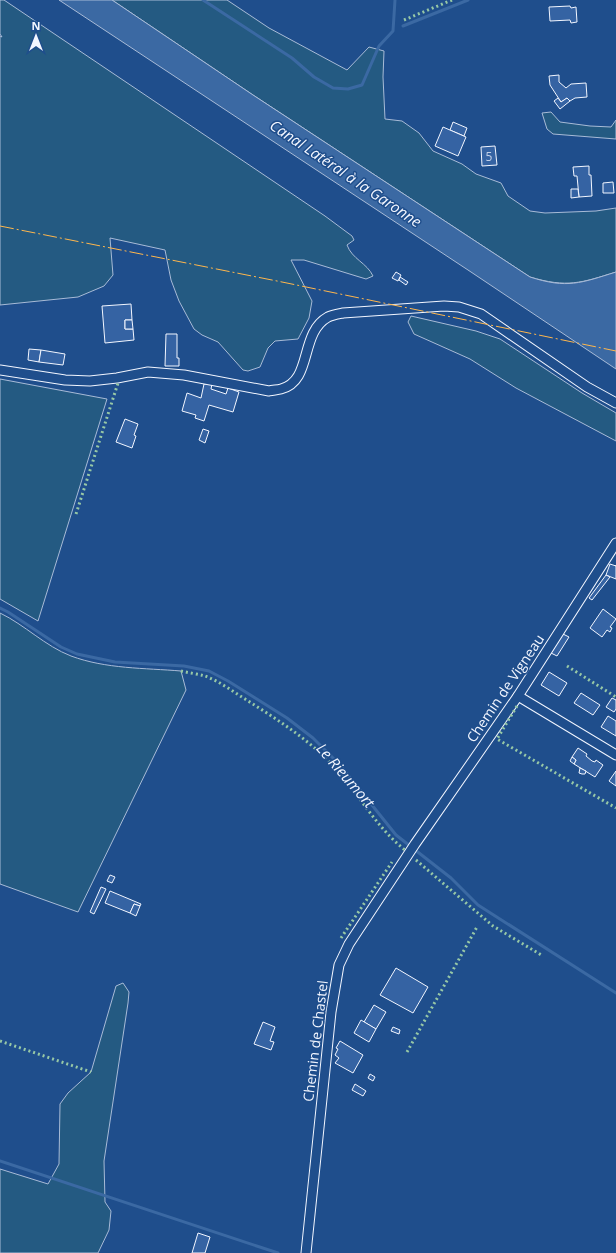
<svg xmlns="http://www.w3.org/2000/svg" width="616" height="1253" font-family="'Open Sans',sans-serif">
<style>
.green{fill:#245a82;stroke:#a8bbd7}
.water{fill:#3b69a3;stroke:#a8bbd7}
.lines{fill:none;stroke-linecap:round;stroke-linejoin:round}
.stream{stroke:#3b69a3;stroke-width:3}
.building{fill:#3563a3;stroke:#f2f6ff}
.street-casing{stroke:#f2f6ff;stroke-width:11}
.street{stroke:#1f4e8c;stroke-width:9}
.hedge{stroke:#97c8a6;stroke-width:3;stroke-dasharray:2 3;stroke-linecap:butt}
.power{stroke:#ffb74d;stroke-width:1;stroke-dasharray:14 3 2 3;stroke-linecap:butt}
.labels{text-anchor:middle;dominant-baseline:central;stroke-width:3;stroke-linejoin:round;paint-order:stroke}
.number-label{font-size:12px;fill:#c3d1e8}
.street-label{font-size:14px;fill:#f2f6ff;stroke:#1f4e8c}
.water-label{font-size:15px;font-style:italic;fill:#f2f6ff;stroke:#1f4e8c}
</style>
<rect width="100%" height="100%" fill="#1f4e8c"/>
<!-- green -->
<g class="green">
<path d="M0,0h4l321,216 27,20 2,4 -7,5c5,14 20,18 26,31l-7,3 -62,-19h-13l21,41 -3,17 -11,21 -23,2 -7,7 -8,19 -12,4 -5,-1 -25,-28 -16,-7 -8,-6 -15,-28 -8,-21 -6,-30 -55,-12 3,37 -9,11 -26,11 -78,8v-269l2,1 -2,-3z"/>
<path d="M112,0h115l42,28 78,42 22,-23 15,4 -1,26 2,42 17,2 17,12 14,18 29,13 14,10 25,9 7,13 22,15 15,2 51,-2 20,-3v64c-35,11 -49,16 -86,5l-277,-182z"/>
<path d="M551,112l9,10 30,4 21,1 5,-7v19l-63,-5 -6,-5 -5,-16z"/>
<path d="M411,316l65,15 24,8 82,54 34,20v28l-100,-53 -46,-29 -56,-25 -6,-12z"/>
<path d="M0,379l107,20 -69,222 -38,-22z"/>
<path d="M0,613c25,12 45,33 71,43 35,13 74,12 110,15l5,19 -108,222 -78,-28z"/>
<path d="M123,983l6,9 -1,11 -24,158 1,41 6,9 -2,19 -11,23h-98v-84l48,15 11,-20 1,-60 8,-11 23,-21 25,-86z"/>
</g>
<!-- water -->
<path class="water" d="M59,0h53l141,95 277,182c37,12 51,6 86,-5v97l-148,-99z"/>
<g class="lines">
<!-- stream -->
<g class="stream">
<path d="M203,0l89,58 22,19 19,11 15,1 14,-4 17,-39 14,-15 2,-31"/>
<path d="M403,26l65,-26"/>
<path d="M0,608l8,4 53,35 16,7 38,8 69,4 25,5 19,10 59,37 26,20 26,26 57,71 55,43 27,27 138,88"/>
<path d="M0,1161l278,92"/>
</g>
</g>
<!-- building -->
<g class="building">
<path d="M570,6l1,2 5,-1 1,15 -6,1 -1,-3 -20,1 -1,-14z"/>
<path d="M559,75v7l7,6 5,-4 15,-1 1,14 -12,1 -5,3 -3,-3 -6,4 -11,-17 -1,-9z"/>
<path d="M558,98l3,4 6,-4 3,3 -10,8 -6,-8z"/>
<path d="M453,122l14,6 -3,8 -14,-6z"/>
<path d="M443,127l23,10 -8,19 -23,-10z"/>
<path d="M495,146l2,19 -15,1 -1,-19z"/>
<path d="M589,166v9h2l1,21 -13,1 -2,-21h-3l-1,-9z"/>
<path d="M613,182l1,11h-11v-10z"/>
<path d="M571,189h7l1,8 -8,1z"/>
<path d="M396,272l5,3 -3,6 -6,-3z"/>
<path d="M400,277l8,5 -2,3 -7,-5z"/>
<path d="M131,304l1,16h-7v9h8l1,11 -29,3 -3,-37z"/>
<path d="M125,320h7l1,9h-8z"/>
<path d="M166,334h11v24h2v8h-14z"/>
<path d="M29,349l12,1 -2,12 -11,-2z"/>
<path d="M41,350l24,4 -2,11 -24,-3z"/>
<path d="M204,384h8l-1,5 15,5 2,-6 11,4 -6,20 -24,-7 -5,16 -9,-3 1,-3 -14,-4 5,-18 14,5z"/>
<path d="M125,419l13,5 -4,11 2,1 -4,12 -16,-6z"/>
<path d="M203,429l6,2 -4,12 -6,-3z"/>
<path d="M610,564l6,2v-1v14l-10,-4z"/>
<path d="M606,575l4,2 -18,23 -3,-2z"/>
<path d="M603,609l13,10 -6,8 2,1 -2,4 -3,-2 -5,7 -12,-9z"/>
<path d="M563,634l6,3 -12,19 -6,-3z"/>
<path d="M549,672l18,11 -8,13 -18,-11z"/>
<path d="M581,693l19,12 -7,10 -19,-12z"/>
<path d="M612,698l4,2v9l-2,3 -8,-5z"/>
<path d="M608,716l8,5v15l-15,-9z"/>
<path d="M578,748l9,6 -1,2 6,5 3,1 1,-2 7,5 -8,12 -21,-13 2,-4 -4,-3z"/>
<path d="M572,757l4,3 -2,4 -4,-3z"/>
<path d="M580,768l6,3 -1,3h-3l-3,-1z"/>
<path d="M616,771v15l-7,-5z"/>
<path d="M110,875l5,2 -3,6 -5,-2z"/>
<path d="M101,887l5,2 -12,25 -4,-2z"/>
<path d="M110,891l31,13 -1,2 -6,-2 -4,9 -25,-10z"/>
<path d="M134,904l6,2 -4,10 -6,-3z"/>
<path d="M396,968l32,19 -15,26 -33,-18z"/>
<path d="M374,1005l12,7 -10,17 -12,-7z"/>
<path d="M361,1020l15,9 -7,13 -15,-9z"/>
<path d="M263,1022l12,5 -5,14 4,1 -3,8 -17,-6z"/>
<path d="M393,1027l7,3 -1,4 -8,-3z"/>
<path d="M340,1041l23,14 -10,18 -18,-10 4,-5 -4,-3 3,-6 -2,-1z"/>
<path d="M370,1074l5,3 -2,4 -5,-3z"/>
<path d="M355,1084l11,7 -3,5 -11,-6z"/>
<path d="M198,1233l12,4 -5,16h-13z"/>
</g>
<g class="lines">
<defs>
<g id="street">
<path d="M0,370l65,10 25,1 27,-3 31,-6 36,3 85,16c4,-1 8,-1 12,-2 32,-8 18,-56 47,-72 4,-2 10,-3 15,-4l101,-7 15,1 22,7 106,73 29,16"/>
<path d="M518,696l98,59"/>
<path d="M306,1253l25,-241 8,-47 10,-21 66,-100 103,-148 98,-153"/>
</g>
</defs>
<!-- street casing -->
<use href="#street" class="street-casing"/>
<!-- street -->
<use href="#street" class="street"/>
<!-- hedge -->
<g class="hedge">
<path d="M404,20l48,-20"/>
<path d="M76,514l42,-131"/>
<path d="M567,666l49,31"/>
<path d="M181,671c8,2 17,3 24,5 14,5 27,15 40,23 33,21 65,41 91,70 24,27 41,59 69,81"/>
<path d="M517,706l-20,33 119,69"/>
<path d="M416,860l77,66 50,30"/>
<path d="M341,938l51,-76"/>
<path d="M0,1041l91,31"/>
<path d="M407,1052l70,-125"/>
</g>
<!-- power -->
<path class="power" d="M0,226l282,56 334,69"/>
</g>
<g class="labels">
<!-- number labels -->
<g class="number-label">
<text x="489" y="156">5</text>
</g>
<!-- street labels -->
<g class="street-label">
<text transform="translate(505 688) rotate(-56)">Chemin de Vigneau</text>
<text transform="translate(315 1041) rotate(-83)">Chemin de Chastel</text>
</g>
<!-- water labels -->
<g class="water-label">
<text transform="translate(346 173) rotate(34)">Canal Latéral à la Garonne</text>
<text transform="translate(346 775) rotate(49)">Le Rieumort</text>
</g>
</g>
<!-- north arrow -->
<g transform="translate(36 36)" stroke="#1f4e8c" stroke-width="3" paint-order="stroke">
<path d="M0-3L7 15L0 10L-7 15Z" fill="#f2f6ff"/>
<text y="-6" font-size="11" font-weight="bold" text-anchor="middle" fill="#f2f6ff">N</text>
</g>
</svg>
